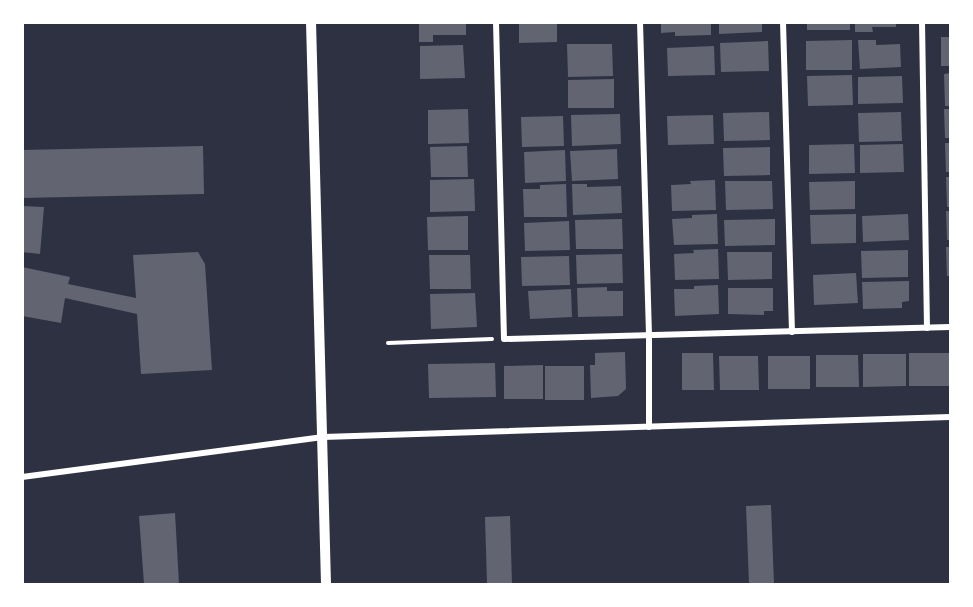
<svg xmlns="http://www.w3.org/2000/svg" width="973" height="607" font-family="'Source Serif 4',serif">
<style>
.building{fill:#626471}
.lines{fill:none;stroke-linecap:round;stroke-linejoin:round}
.path{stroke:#fff;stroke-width:4}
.minor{stroke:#fff;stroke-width:6}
.tertiary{stroke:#fff;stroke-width:10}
</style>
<rect width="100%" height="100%" fill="#2d3142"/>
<!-- building -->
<g class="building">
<path d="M419,22h47v13h-33v7h-14z"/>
<path d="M519,22h38v20l-38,1z"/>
<path d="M661,22h50v13l-36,1v-4l-14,1z"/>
<path d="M719,22h43v10l-43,2z"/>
<rect x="807" y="22" width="43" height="8"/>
<path d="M855,22h41v5h-24l1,5h-18z"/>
<rect x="941" y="37" width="9" height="29"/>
<path d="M852,40v30h-46v-29z"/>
<path d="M858,40h18v5l24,-1 1,23 -41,2z"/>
<path d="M768,41l1,30 -48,1 -1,-29z"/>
<path d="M567,44h45l1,32 -45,1z"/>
<path d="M463,45l2,33 -45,1v-33z"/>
<path d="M714,46l1,29 -47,1 -1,-28z"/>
<path d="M950,73v33h-5l-1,-32z"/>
<path d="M852,75l1,30 -45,1 -1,-30z"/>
<path d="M902,76l1,27 -45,1v-27z"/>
<path d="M614,79v29h-46v-28z"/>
<path d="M468,109l1,34 -41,1v-34z"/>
<path d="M944,109h6v29h-5z"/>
<path d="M769,112l1,28 -46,1 -1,-28z"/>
<path d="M901,112l1,29 -43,1 -1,-29z"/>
<path d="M620,114l1,30 -49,2 -1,-31z"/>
<path d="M713,115l1,29 -46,1 -1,-29z"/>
<path d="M563,116l1,30 -42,1 -1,-30z"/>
<path d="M945,143h5v29h-4z"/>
<path d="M854,144l1,29 -46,1v-29z"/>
<path d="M903,144l1,28 -44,1v-28z"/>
<path d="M203,146l1,48 -182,4v-48z"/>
<path d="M467,146l1,31h-37l-1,-30z"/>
<path d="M770,147v28l-46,1 -1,-28z"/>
<path d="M617,149l1,30 -46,2 -2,-30z"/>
<path d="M565,150l1,31 -41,2 -1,-31z"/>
<path d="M946,177h4v30h-3z"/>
<path d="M474,179l1,32 -45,1v-32z"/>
<path d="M715,180l1,30 -44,1 -1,-26 20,-1 -1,-3z"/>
<path d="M725,181h47l1,28 -47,1z"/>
<path d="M855,181v28l-45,1 -1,-28z"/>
<path d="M566,184l1,33h-43l-1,-28h17v-4z"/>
<path d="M572,184h15v3l34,-1 1,27 -49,2z"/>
<path d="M22,206l22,1 -4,47 -18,-2z"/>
<path d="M946,211h4v29h-3z"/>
<path d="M717,214l1,30 -44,1 -2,-26 20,-1v-3z"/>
<path d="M856,214v29l-45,1 -1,-29z"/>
<path d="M908,214l1,26 -46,2 -1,-26z"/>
<path d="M468,216v34h-40l-1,-33z"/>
<path d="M622,219l1,30h-47l-1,-29z"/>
<path d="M775,219v26l-50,1 -1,-26z"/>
<path d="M569,221l1,29 -45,1 -1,-28z"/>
<path d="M946,247h4v29h-3z"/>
<path d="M718,249l1,30 -44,1 -1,-26 20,-1 -1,-3z"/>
<path d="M908,250v27l-46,1 -1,-27z"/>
<path d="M198,252l7,12 7,106 -71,4 -4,-60 -72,-16 -4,25 -39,-7v-49l48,10 -2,7 68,14 -3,-43z"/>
<path d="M727,252h45v27l-44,1z"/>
<path d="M622,254l1,29 -46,1 -1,-29z"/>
<path d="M429,255h41l1,34h-41z"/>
<path d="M569,256l1,29 -48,1 -1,-29z"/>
<path d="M856,273l2,30 -44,2 -1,-30z"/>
<path d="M909,281v20l-7,1v6l-39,1 -1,-27z"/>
<path d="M718,285l1,29 -44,2 -1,-27h20v-3z"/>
<path d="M607,287v4h16v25l-45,1 -1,-29z"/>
<path d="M728,288h45v23h-9v4l-36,-1z"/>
<path d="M571,289l1,28 -42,2 -2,-28z"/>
<path d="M475,293l2,34 -46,2 -1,-35z"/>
<path d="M625,352l1,37 -8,7 -27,2 -1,-33h5v-12z"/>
<path d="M682,353h31l1,37h-32z"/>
<rect x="909" y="353" width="41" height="33"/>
<path d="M863,354h43v32l-43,1z"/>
<path d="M816,355h42l1,32h-43z"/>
<path d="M719,356h39l1,34h-39z"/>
<rect x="768" y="356" width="42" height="33"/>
<path d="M495,363l1,34 -67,1 -1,-34z"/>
<path d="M543,365v34h-39v-33z"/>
<rect x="545" y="366" width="39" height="34"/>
<path d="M771,505l3,79h-25l-3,-78z"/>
<path d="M175,513l4,71h-35l-5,-68z"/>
<path d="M510,516l2,68h-25l-2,-67z"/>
</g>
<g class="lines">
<!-- path -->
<path class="path" d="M388,343l104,-4"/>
<!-- minor -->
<g class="minor">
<path d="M496,22l8,317 446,-12"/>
<path d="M640,22l9,313v92"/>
<path d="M783,22l9,310"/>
<path d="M922,22l5,306"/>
<path d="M22,477l301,-40 627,-20"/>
</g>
<!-- tertiary -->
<path class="tertiary" d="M311,22l15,562"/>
</g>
<!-- border -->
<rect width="973" height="607" fill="none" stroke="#ffffff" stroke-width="48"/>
</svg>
